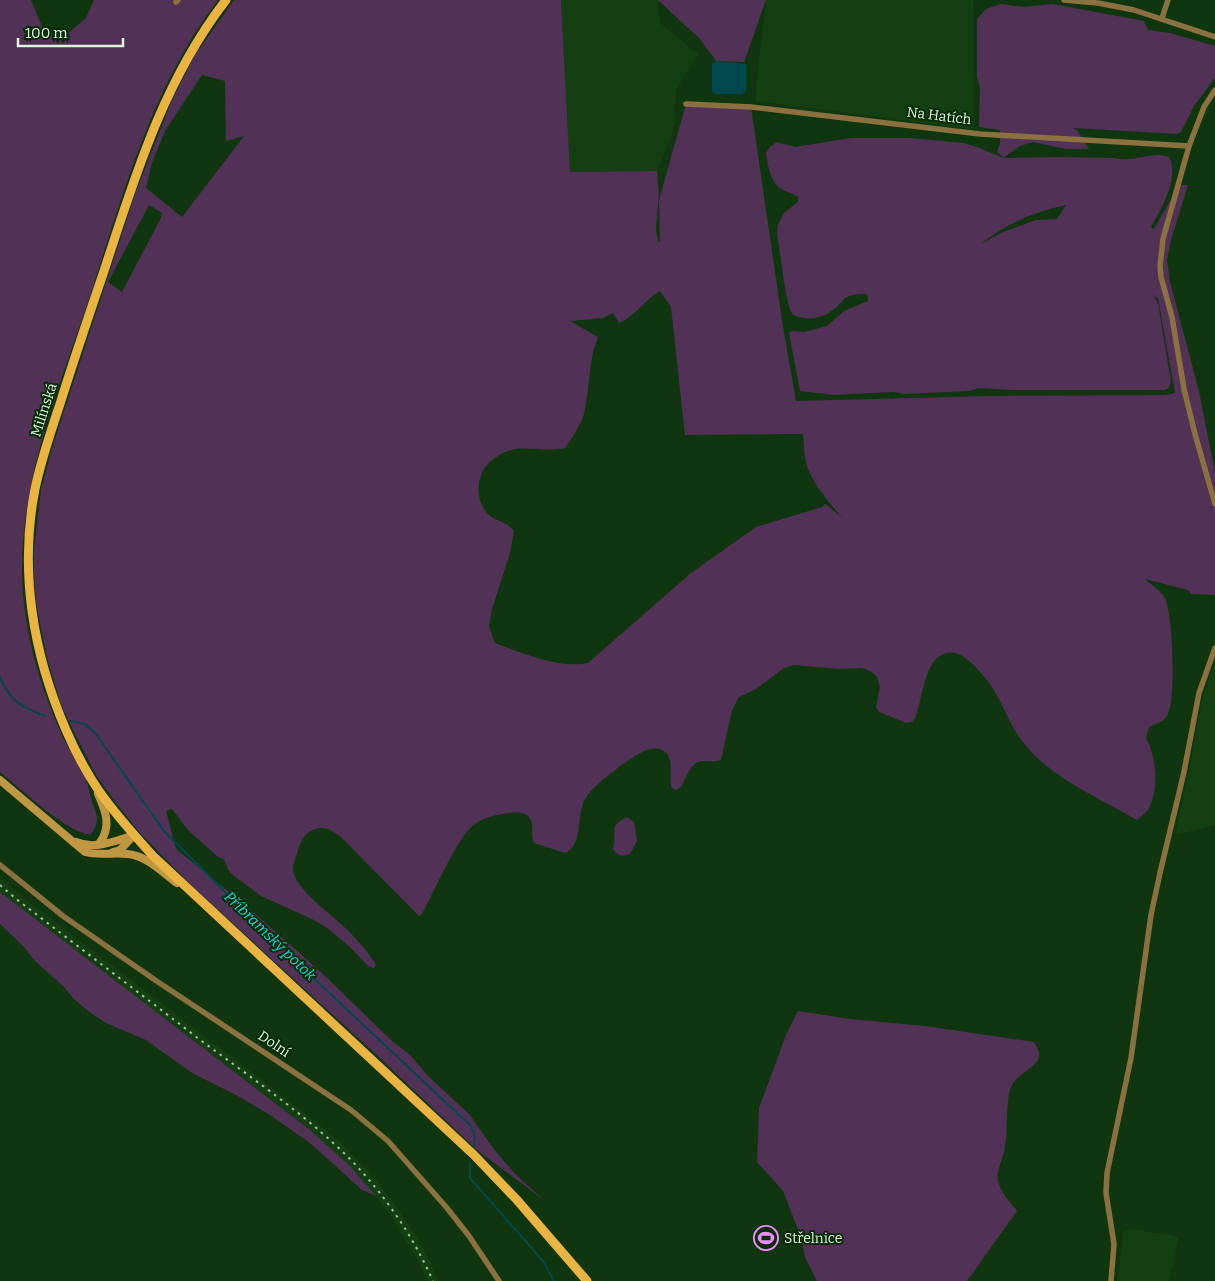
<svg xmlns="http://www.w3.org/2000/svg" width="1215" height="1281" font-family="Bitter,serif">
<style>
.built{fill:#143f12}
.green{fill:#513156;fill-rule:evenodd}
.water{fill:#00484d}
.lines{fill:none;stroke-linecap:round;stroke-linejoin:round}
.stream{stroke:#00484d;stroke-width:2}
.street{stroke:#8b7140;stroke-width:5.5}
.secondary{stroke:#c09743;stroke-width:8}
.primary{stroke:#eab442;stroke-width:9}
.rail{stroke:#a6c0a3;stroke-width:2;stroke-dasharray:2.5 5;stroke-linecap:butt}
.labels{text-anchor:middle;dominant-baseline:central;stroke-width:4;stroke-linejoin:round;paint-order:stroke}
.street-label{font-size:14px;fill:#dff4dc;stroke:#052c04}
.poi-label{font-size:14px;fill:#dff4dc;stroke:#052c04;text-anchor:start}
.water-label{font-size:15px;font-style:italic;fill:#0fd8e5;stroke:#052c04}
</style>
<rect width="100%" height="100%" fill="#10360f"/>
<!-- built -->
<g class="built">
<path d="M561,0h97l2,23 38,31 -22,36 -2,39 -17,42 -87,1z"/>
<path d="M766,0h207l1,128h-11l-207,-27 1,-26z"/>
<path d="M1215,662v163l-40,10 15,-70 11,-61z"/>
<path d="M0,878l19,16 269,206 51,41 32,33 28,36 25,39 15,32h-11l-14,-27 -23,-38 -28,-35 -31,-32 -50,-41 -270,-206 -12,-10z"/>
<path d="M1127,1229l45,6 7,3 -10,43h-51l5,-49z"/>
</g>
<!-- green -->
<g class="green">
<path d="M0,0h31l15,36c9,-3 11,-5 17,2l23,-20 8,-18h124c-67,87 -96,198 -130,302 -30,88 -67,177 -66,272 1,54 17,110 39,159 7,16 18,31 25,47 3,7 4,15 6,22 2,5 5,12 5,17 0,6 -3,12 -7,16 -25,-4 -69,-46 -90,-63z"/>
<path d="M234,0h327l9,172 87,-1 2,22 -3,36 2,12 2,1 -1,-42 27,-96 65,3 32,220 13,74 195,-5 174,-1 10,-2 -17,-95 -8,-5 4,3 4,7 13,79 -2,6 -4,2h-153l-34,-2 -8,3 -66,3 -11,-2 -59,3 -34,-4 -11,-58 3,-2 12,1 23,-6 17,-15 24,-10 -1,-7c-7,0 -14,0 -20,3 -4,2 -6,6 -9,9 -13,12 -28,16 -45,9l-3,-5 -4,-16 -9,-60 1,-9 6,-12 14,-11v-5c-5,-4 -10,-4 -15,-7 -13,-7 -15,-24 -17,-37l4,-6 7,-5 18,5 56,-9h59l54,5 16,5 23,10 53,-1 59,1c19,5 36,-8 54,-1 11,20 -8,52 -18,70l3,2 25,-44h9l-17,55 -4,20 3,22 29,109 16,82v122l-24,-1 -3,-4 -43,-11c6,6 17,12 20,19 8,17 11,99 3,116 -3,7 -12,10 -19,13l-3,11c10,18 13,48 4,68 -2,6 -9,10 -13,14 -39,-23 -86,-41 -115,-79 -16,-21 -21,-47 -41,-68 -8,-9 -21,-23 -34,-20 -23,4 -24,47 -32,65l-3,4 -6,1 -27,-11 -3,-5 4,-20 -3,-10 -5,-5 -10,-4 -23,1 -45,-4 -10,3 -28,21 -17,8 -7,13 -11,50c-6,2 -11,1 -17,1 -14,0 -17,16 -23,26l-5,3 -4,-2c-4,-10 2,-25 -5,-34 -4,-5 -11,-7 -17,-5 -14,3 -49,31 -59,42 -3,3 -7,9 -8,13 -6,15 -1,42 -18,49l-31,-10c-4,-8 1,-18 -5,-26 -4,-5 -14,-5 -21,-4 -12,2 -23,4 -33,11 -17,11 -42,70 -53,90l-3,2 -78,-79c-9,-7 -17,-12 -28,-7 -8,3 -11,10 -14,17 -2,6 -6,16 -6,23 3,19 34,41 48,54 13,12 26,26 35,41l-2,3 -6,-2 -18,-19 -23,-19 -13,-8 -53,-24 -27,-20 -6,-6 -4,-11 -6,-2 -30,-27 -16,-21 -6,2 10,38 67,54 81,72 67,65 18,14 20,23 40,37 24,34 21,25 30,27 -66,-49 -98,-93 -187,-171 -52,-53 -24,-30 -21,-29 -23,-45 -12,-26 -14,-46 -11,-56 -2,-27v-26l7,-60 12,-44 82,-251 37,-94 23,-45zM202,75l23,6 1,60 18,-5 -62,81 -36,-29 6,-25 13,-32zM149,205l13,8 -1,5 -39,74 -14,-10zM1066,205l-9,14 -21,1 -33,12 -22,12c24,-20 55,-33 85,-39zM660,291l11,16 14,128 118,-1c1,12 1,24 5,35 7,17 22,35 34,48l-17,-13 -3,3 -66,20 -65,46 -103,90c-29,6 -66,-10 -93,-20l-6,-17 3,-17 18,-56 4,-22c-7,-11 -23,-9 -30,-22 -6,-9 -7,-23 -3,-33 2,-8 7,-13 14,-18 23,-18 44,-4 70,-10 8,-11 15,-22 19,-34 6,-26 4,-53 14,-77l-28,-16 33,-3 10,-5 6,10c18,-8 25,-23 41,-32z"/>
<path d="M658,0h108l-22,62 -28,-1 -16,-22z"/>
<path d="M1001,4l23,3 29,-3 91,17 4,9 22,3 45,13v32l-21,28 -13,26 -3,2 -106,-6 5,2 12,19h-23l-33,-7 -13,4 -17,12 -6,-7 3,-7v-14l-21,-3 1,-40 -3,-10v-58l9,-10z"/>
<path d="M627,817l7,5 3,19 -7,13c-7,3 -13,2 -17,-5 5,-16 -6,-23 14,-32z"/>
<path d="M0,892l310,238 37,33 29,33 -14,-6 -52,-47 -40,-28 -32,-19 -46,-23 -46,-33 -40,-17 -18,-12 -14,-12 -11,-13 -28,-25 -11,-14 -24,-23z"/>
<path d="M798,1011l52,8 75,7 109,16c4,6 7,11 4,18 -4,7 -19,15 -25,23 -8,12 -5,50 -8,65 -2,10 -9,23 -7,33 3,12 12,21 19,30l-50,70h-150l-12,-24 -4,-20 -18,-46 -26,-29 2,-54 27,-73z"/>
</g>
<!-- water -->
<path class="water" d="M716,61l30,3v27l-4,3h-27l-3,-2v-28z"/>
<g class="lines">
<!-- stream -->
<g class="stream">
<path d="M0,677c10,24 21,30 45,39"/>
<path d="M71,721l14,3 11,10 68,97 108,108 199,187 4,10 -1,10"/>
<path d="M470,1163v15l73,83 11,20"/>
</g>
<!-- street -->
<g class="street">
<path d="M1064,0l34,3 36,7 81,27"/>
<path d="M176,2l2,-2"/>
<path d="M1162,18l6,-18"/>
<path d="M1215,90l-11,17 -15,39 -26,93 -3,27 1,11 11,40 12,72 11,45 20,70"/>
<path d="M686,104l65,3 229,27 209,12"/>
<path d="M0,865l63,51 92,64 196,130 37,31 59,67 22,28 30,45"/>
<path d="M1111,1281l3,-37 -8,-51 1,-20 24,-115 20,-143 9,-42 24,-101 15,-79 16,-45"/>
</g>
<!-- secondary -->
<g class="secondary">
<path d="M0,780l85,72c14,4 28,0 43,2 19,2 34,18 49,29"/>
<path d="M98,794c8,18 14,33 1,50"/>
<path d="M76,842c18,8 40,-1 58,-7"/>
<path d="M113,852l7,-2 14,-15"/>
</g>
<!-- primary -->
<path class="primary" d="M226,0c-62,80 -91,176 -122,271 -15,44 -30,88 -44,133 -9,27 -19,56 -25,85 -16,82 -2,165 31,241 9,21 20,42 33,61 16,23 35,44 54,65l321,299 43,45 70,81"/>
<!-- rail -->
<path class="rail" d="M0,885l15,13c61,47 123,94 184,141 51,38 106,75 151,120 35,36 63,77 83,122"/>
</g>
<!-- icons -->
<defs>
<symbol id="stadium-ring" viewBox="-11 -11 22 22"><circle r="9.5" fill="#052c04" stroke="#ed8cfa" stroke-width="1.5"/><path d="M0-5a6.5 5 0 1 0 0 10a6.5 5 0 1 0 0-10ZM-3.5-1.8h7v3.6h-7Z" fill="#ed8cfa"/></symbol>
</defs>
<g fill-rule="evenodd">
<use href="#stadium-ring" x="752" y="1224" width="28" height="28"/>
</g>
<g class="labels">
<!-- street labels -->
<g class="street-label">
<text transform="translate(939 116) rotate(7)">Na Hatích</text>
<text transform="translate(44 410) rotate(-72)">Milínská</text>
<text transform="translate(274 1044) rotate(34)">Dolní</text>
</g>
<!-- poi labels -->
<g class="poi-label">
<text x="784" y="1238">Střelnice</text>
</g>
<!-- water labels -->
<g class="water-label">
<text transform="translate(270 936) rotate(44)">Příbramský potok</text>
</g>
</g>
<!-- scale -->
<path d="M18 38v8h105v-8" fill="none" stroke="#dff4dc" stroke-width="2.5"/>
<text x="25" y="38" font-size="15" fill="#dff4dc" stroke="#052c04" stroke-width="4" paint-order="stroke">100 m</text>
</svg>
